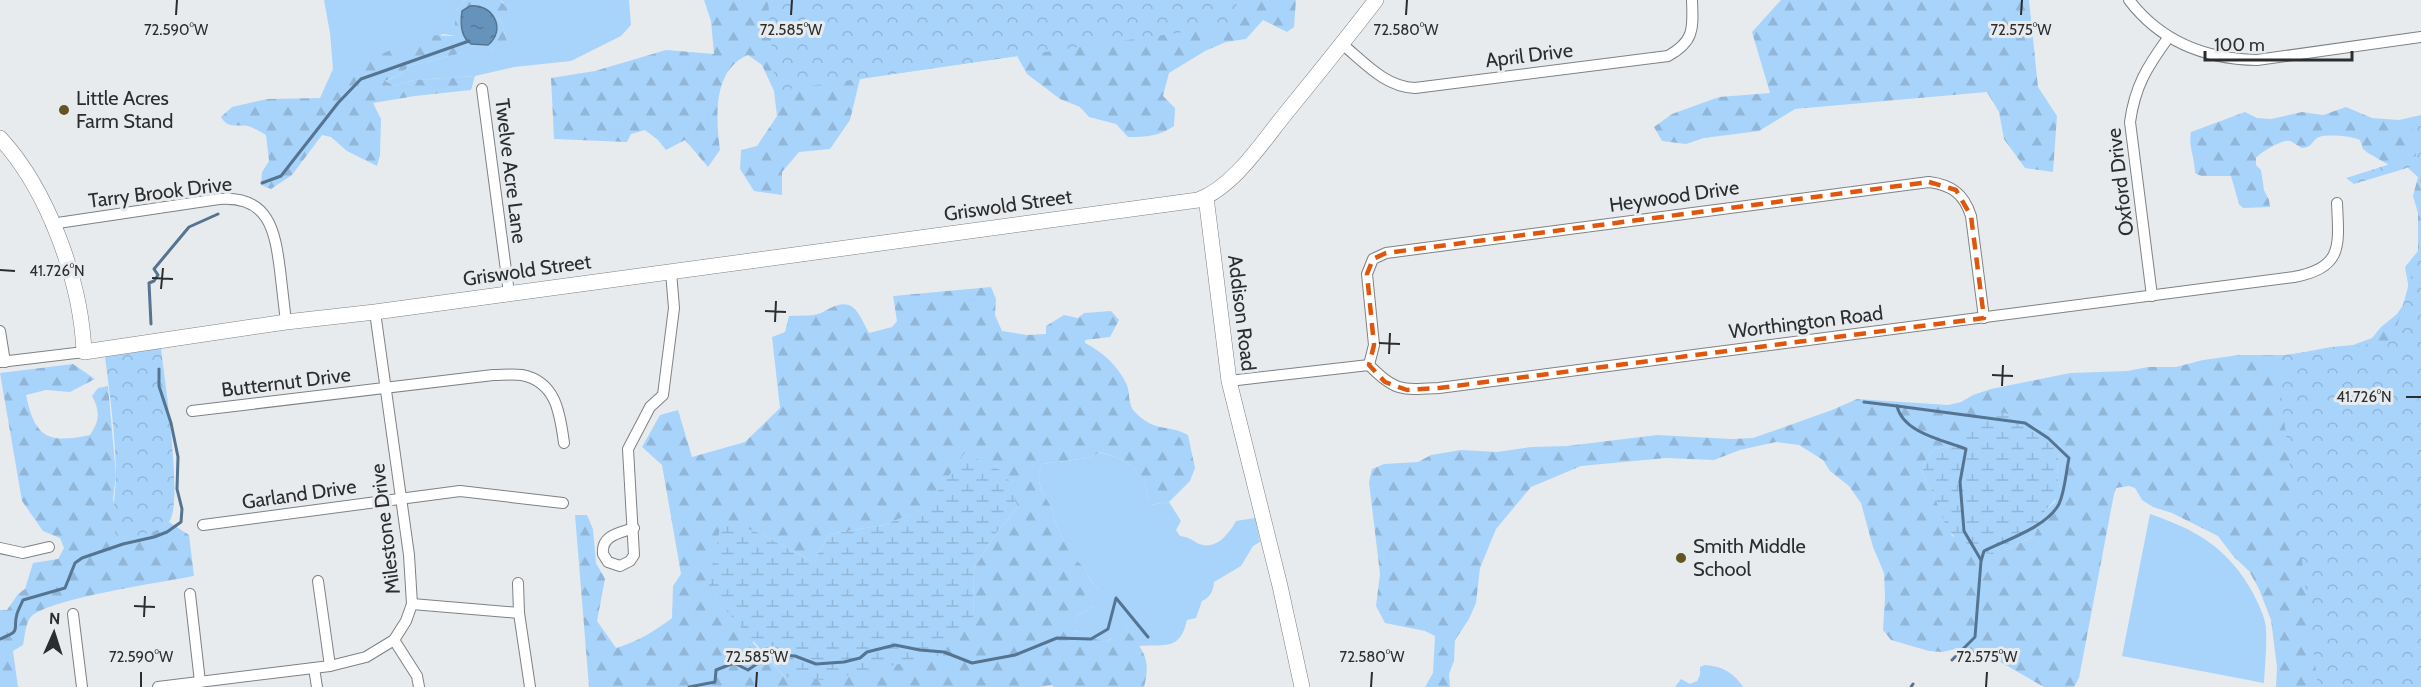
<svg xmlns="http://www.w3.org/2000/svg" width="2421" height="687" font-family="Cabin,sans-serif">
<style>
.grass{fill:#a8d4fb}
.forest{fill:url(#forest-firs);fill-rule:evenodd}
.wetland{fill:url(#wetland-marsh)}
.park{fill:url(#park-crowns)}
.water{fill:url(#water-ripples);stroke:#557491;stroke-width:1.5}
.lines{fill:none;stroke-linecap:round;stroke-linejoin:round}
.stream{stroke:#557491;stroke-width:3}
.street-casing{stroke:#7f8183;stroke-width:12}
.secondary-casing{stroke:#7f8183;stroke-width:16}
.street{stroke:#fff;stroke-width:10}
.secondary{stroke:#fff;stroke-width:15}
.marked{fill:none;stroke:#df570e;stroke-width:4.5;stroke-dasharray:12 8;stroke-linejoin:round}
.ticks{fill:none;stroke:#2c2d2e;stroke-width:2}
.poi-dot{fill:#625522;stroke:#e8ebee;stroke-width:2}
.labels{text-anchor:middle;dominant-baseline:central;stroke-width:6;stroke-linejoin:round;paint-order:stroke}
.street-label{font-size:20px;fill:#2c2d2e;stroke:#e8ebee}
.poi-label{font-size:20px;fill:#2c2d2e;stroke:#e8ebee;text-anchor:start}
.ticks-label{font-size:15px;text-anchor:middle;fill:#2c2d2e;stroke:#e8ebee;stroke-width:6;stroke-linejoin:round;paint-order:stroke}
</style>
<defs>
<pattern id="forest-firs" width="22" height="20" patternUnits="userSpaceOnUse" patternTransform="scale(1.5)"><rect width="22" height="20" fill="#a8d4fb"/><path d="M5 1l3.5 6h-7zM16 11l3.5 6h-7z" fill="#91b6d7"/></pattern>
<pattern id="wetland-marsh" width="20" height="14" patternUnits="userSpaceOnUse" patternTransform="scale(1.5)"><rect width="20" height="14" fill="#a8d4fb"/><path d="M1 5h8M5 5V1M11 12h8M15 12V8" fill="none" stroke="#91b6d7"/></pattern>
<pattern id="park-crowns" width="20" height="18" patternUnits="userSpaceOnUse" patternTransform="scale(1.5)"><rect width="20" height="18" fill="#a8d4fb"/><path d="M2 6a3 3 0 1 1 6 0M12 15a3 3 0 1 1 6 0" fill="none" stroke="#91b6d7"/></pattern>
<pattern id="water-ripples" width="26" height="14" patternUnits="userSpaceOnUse" patternTransform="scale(1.5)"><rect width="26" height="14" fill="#6693bb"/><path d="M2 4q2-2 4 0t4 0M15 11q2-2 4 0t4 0" fill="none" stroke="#547898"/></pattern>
</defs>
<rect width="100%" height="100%" fill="#e8ebee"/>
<!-- grass -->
<g class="grass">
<path d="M324,0h141l-10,12 1,24 -13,-2 -100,48 -23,16 13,-29 -3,-36z"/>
<path d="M500,0h129l2,25 -10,11 -50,25 -57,6 -39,9 -61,4 -20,6 -10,-4 17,-8 8,-8 53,-13 9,1v-10l17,1 5,7 15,-8 -8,-26 4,-15z"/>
<path d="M1099,452c34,9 45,19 51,53l19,-3 12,19 -5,9 4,6c9,1 10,3 17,7 18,9 32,-9 39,-22l19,-3 5,24 -7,4 -12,20 -27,16c-1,9 -3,15 -12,19l-6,17 -9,2c-7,31 -21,24 -48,26l-15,-20 -17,16c-12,0 -21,-10 -33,-11l-1,-3 2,-11 18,-11 6,-16 -8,-9 -6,-13 -13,-10 -17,-36 -3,-14 -11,-18 -3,-14 4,-12 46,-6z"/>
<path d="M2150,514c47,16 78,34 103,79 5,10 12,24 13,35 1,18 -1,37 -2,55l-142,-27z"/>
<path d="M1705,665c18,1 29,8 38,22h-68l6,-8 9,5 7,-3 3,-6v-8z"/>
</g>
<!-- forest -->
<g class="forest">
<path d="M465,0h35l9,10 -9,8 8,26 -3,5 -12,3 -5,-7c16,-13 8,-21 -1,-36l-27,10 4,18 7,7 1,11 -10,-2 -53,13 -8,8 -16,7 9,5 20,-6 61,-4 -4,14 -56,6 -42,7 8,16 -1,36 -3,11 -30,-15 -16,-14 -9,-2 -30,40 -21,14 -10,-4 1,-13 7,-11 -3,-26c-5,-3 -12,-7 -18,-9 -12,-2 -20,3 -27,-9l11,-10 35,-8 53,-1 59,-43 47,-20 29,1v-24z"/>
<path d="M704,0h592l-2,27 -7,5 -24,-12 -17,19 -20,3 -21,9 -36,22 -6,23 12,12 -1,18c-14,10 -28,11 -46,11l-12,-13 -27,-7 -9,-10 -20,-8 -33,-25 -10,-18 -157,23 -10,41 -20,29 -31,3 -17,20v23l-28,-4 -14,-22 1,-19 16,-4 20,-30 -3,-25 -12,-26 -14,-10c-36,15 -32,64 -28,95l-12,17 -23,-27 -19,10 -8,-10 -13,-10 -14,4 -4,8 -73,-3 -3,-61 44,-7 71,-21 48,4 -3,-33z"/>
<path d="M1781,0h248l9,87 19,29 -4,56 -28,-4 -21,-29 -5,-27 -12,-20 -192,17 -36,22 -55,7 -18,6 -24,-3 -8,-14 18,-13 47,-17 51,-4 -18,-61z"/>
<path d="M2346,107l26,11 27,2 22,-5v572h-145l1,-20 -6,-47 -12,-31 -10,-18 -15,-14 -16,-21 -46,-23 -19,-6 -11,-7 -7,-12 -6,-2 -13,2 -2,6 -35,184 -5,9h-30l-49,-28 -39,-10 -14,3 -13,-1 -38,-11 -8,-10 2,-33 -1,-24 -11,-26 -12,-44 -12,-17 -19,-15 -7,-11 -24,-15 -23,-3 -36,8 -26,10 -48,-2 -85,8 -50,21 -35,42 -16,39 -4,35 -7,16 -14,21 -1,21 -5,13 1,13h-25l8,-14 2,-37 -10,-5 -40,-8 -9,-17 4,-32 -11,-92 3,-13 12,-5 34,-2 13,-7 30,-5 36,2 34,-5 36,-1 90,-11 75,4 21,-1 79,-28 25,-11 91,6 13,-3 12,-7 18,-6 79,-16 57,-2 21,-4h28l27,-7 36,-5h50l42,-8 22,-2 19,-7 9,-11 16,-13 13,-19 -5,-28 13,-16v-38l-5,-17 5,-19 -10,-9 -19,-3 -21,-12 -5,-4 -3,-9c-7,-4 -37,-7 -43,-2 -6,5 -5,9 -15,10 -4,-2 -9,-6 -12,-7 -8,-2 -30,12 -34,17v7l5,5 3,20 5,10 1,7 -27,1 -4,-4 -8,-28h-30l-6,-3c0,-15 -7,-28 -4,-41l54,-20 12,6 14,1 31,-7 21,3zM2005,413l18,10 27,9 10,9 -3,34 3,14 -5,13 -10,9 -11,25 -29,14 -53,-14 -19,-43 -11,-19 3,-13 8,-11 26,-7z"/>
<path d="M991,287l5,12 -1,16 7,16 25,4 19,-1v-8l18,-11 14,3 6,-5 27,-2 8,9 -9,17 -25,3v3c18,9 33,23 42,42 3,8 1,19 7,26 22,23 32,12 54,24l7,33 -5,13 -21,21 -19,3c-6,-33 -17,-44 -50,-53l-12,6 -46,6 -4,12 3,14 11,18 3,14 17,35 13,11 6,13 8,9 1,8 -7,8 -18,11 -1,14c12,1 21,10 33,11l4,-3 4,-12 9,-1c18,24 28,30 20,61h-90l-2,-2 -12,2h-451l-14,-172h12l6,14 3,34 9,16 -8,42 19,27c21,-6 39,-17 56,-30l1,-32 8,-12 -19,-109 -20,-18 18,-32 18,-5 14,47 53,-15 35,-34 -8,-71 13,-5 4,-16c10,-1 26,1 34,-4 29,-17 33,-4 46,21l23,-6 5,-6 -4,-25zM965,453l53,54 -21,25 -24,38 1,46 -189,61 -32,-34 8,-109 52,28 16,-28 55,-9 43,-17z"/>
<path d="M73,364l22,15 -25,13 -24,-2 -20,5c9,43 22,49 64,40 10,-15 10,-24 2,-39l6,-8 10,-2 8,89 -3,24 9,40 41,-12 6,-5 20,13 5,41c-30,6 -150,23 -164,42 -5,7 -5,19 -7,27l-10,6 5,36h-18v-77h7l11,-16 7,-5 8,-26 25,-4 6,-11 -4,-10 -17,-7 -21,-30 -22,-128z"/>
</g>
<!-- wetland -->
<g class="wetland">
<path d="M1998,412l7,1 18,10 27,9 10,9 -3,34 3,14 -1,7 -14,15 -11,25 -29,14 -12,4 -20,-2 -25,-21 -15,-38 -11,-19 3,-13 8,-11 26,-7 21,-21z"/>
<path d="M965,453l41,20 12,34 -21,25 -24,38 1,46 -33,39 -116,25 -40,-3 -77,-87 14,-72 39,16 52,28 16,-28 55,-9 42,-17z"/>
</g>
<!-- park -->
<g class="park">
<path d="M768,0h468l3,24 -464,67z"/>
<path d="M2421,119v71l-4,-25 -63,19 -8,-6 70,-22 -5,-35z"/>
<path d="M2421,240v447h-103l-42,-331 117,-15z"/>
<path d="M161,348c3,28 23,156 8,174 -9,11 -34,14 -47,17l-6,-2c-6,-22 0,-42 0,-64 -1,-39 -6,-78 -11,-116z"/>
</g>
<!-- water -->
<path class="water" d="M470,6c23,-3 37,24 18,39l-17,-1c-10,-7 -11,-20 -9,-33z"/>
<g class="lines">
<!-- stream -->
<g class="stream">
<path d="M262,183l19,-7 57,-73 23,-24 108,-38"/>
<path d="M151,324l-2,-41 5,-2 4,-6 -4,-6 35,-42 29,-13"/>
<path d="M1864,402l33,4c6,27 46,34 69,43l-6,33 4,49 17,29"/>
<path d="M1897,406l128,17 23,15 21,20c-3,14 -4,33 -10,46 -12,23 -53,36 -75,47l-3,10 -6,76 -23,23"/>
<path d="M0,639c23,-9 12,-8 17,-25 1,-4 4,-9 6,-14l42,-12 10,-25 7,-5 41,-14 31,-7 13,-5 14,-10 1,-13 -5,-20 1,-32 -7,-34 -12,-37v-17"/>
<path d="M689,687l26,-5 1,-12 18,-7 14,7 19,-13 12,-2 16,1 21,8 28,-2 16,-4 7,-6 28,-7 25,5 24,2 28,11 43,-8 42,-17 34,1 17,-10 8,-31 32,39"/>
<path d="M1911,687l2,-3"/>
</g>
<defs>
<g id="street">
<path d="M2129,0c32,42 77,59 128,60l164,-23"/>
<path d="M1342,44c22,18 43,43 73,44l253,-32c27,-15 25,-28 24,-56"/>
<path d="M482,89l27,204"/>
<path d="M51,224l168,-25c50,-4 56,32 61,71 2,18 4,35 6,52"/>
<path d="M2152,296l-22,-174c5,-36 17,-55 38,-84"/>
<path d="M0,331l5,31"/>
<path d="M0,362l84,-10"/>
<path d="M1369,365l5,-20 -7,-71 6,-15 13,-6 543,-71c23,3 35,12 42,34l13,102"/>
<path d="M1229,381l140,-16c26,27 34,25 70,23l855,-111c49,-9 45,-31 43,-74"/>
<path d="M192,411l301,-36c9,0 20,-1 29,0 35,7 38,40 42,68"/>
<path d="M203,525l257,-34 103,12"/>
<path d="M634,528c-14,5 -33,7 -31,26l5,8 12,4 10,-5 4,-6 -6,-106 22,-42 13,-12 11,-87 -3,-36"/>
<path d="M0,548l23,5 26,-6"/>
<path d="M318,581l12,85"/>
<path d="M518,583l1,30 11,74"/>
<path d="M190,594l10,88"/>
<path d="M412,604l107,9"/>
<path d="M73,614l9,73"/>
<path d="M394,640l23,36 2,11"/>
<path d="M314,668l3,19"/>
<path d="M158,687l172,-21 36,-9 28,-17 12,-19 6,-17 -3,-49 -34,-243"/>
</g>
<g id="secondary">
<path d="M0,138c48,52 81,143 84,214l202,-30 89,-10 823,-112c36,-13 65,-59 88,-87 31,-38 61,-75 90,-113"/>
<path d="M1206,197l23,184 51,205 22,101"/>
</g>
</defs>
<!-- street casing -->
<use href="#street" class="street-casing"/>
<!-- secondary casing -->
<use href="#secondary" class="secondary-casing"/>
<!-- street -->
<use href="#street" class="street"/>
<!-- secondary -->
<use href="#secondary" class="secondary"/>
</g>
<!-- marked area -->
<path class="marked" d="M1929,182l27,8 15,26 13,102 -545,70 -32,2 -22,-8 -16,-17 5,-20 -7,-71 6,-15 13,-6z"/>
<!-- ticks -->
<path class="ticks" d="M176,15l1,-15M791,15l1,-15M1406,15l1,-15M2021,15l1,-15M0,270l15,1M152,278l21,1M161,289l2,-21M765,311l21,1M775,322l1,-21M1379,343l21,1M1389,354l1,-21M1992,375l21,1M2002,386l1,-21M2406,397h15M134,606l21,1M144,617l1,-21M141,687v-15M756,687l1,-15M1371,687l1,-15M1986,687l1,-15"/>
<!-- markers -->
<g class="poi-dot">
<circle cx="64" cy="110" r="6"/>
<circle cx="1681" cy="558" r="6"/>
</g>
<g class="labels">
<!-- street labels -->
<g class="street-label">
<text transform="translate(1529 55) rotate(-7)">April Drive</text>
<text transform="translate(511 171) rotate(83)">Twelve Acre Lane</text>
<text transform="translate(2120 182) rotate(-97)">Oxford Drive</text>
<text transform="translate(160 192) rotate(-7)">Tarry Brook Drive</text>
<text transform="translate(1674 196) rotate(-8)">Heywood Drive</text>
<text transform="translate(1008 205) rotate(-8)">Griswold Street</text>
<text transform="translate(527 270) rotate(-8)">Griswold Street</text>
<text transform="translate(1242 313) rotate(83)">Addison Road</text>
<text transform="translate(1806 322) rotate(-7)">Worthington Road</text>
<text transform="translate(286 382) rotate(-7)">Butternut Drive</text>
<text transform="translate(299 494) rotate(-8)">Garland Drive</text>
<text transform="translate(385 529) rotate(-97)">Milestone Drive</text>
</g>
<!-- poi labels -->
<g class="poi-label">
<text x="76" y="98">Little Acres<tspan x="76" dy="23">Farm Stand</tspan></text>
<text x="1693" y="546">Smith Middle<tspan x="1693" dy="23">School</tspan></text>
</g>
</g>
<g class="ticks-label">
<text x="176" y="35">72.590°W</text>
<text x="791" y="35">72.585°W</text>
<text x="1406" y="35">72.580°W</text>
<text x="2021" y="35">72.575°W</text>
<text x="57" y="276">41.726°N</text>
<text x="2364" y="402">41.726°N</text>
<text x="141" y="662">72.590°W</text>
<text x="757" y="662">72.585°W</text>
<text x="1372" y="662">72.580°W</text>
<text x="1987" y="662">72.575°W</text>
</g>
<!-- north arrow -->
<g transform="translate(54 633) rotate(3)" stroke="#e8ebee" stroke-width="4.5" paint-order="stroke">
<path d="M0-4.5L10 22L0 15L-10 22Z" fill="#2c2d2e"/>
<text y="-9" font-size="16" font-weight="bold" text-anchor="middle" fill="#2c2d2e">N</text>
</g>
<!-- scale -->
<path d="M2205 51v9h147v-9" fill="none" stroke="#2c2d2e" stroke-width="3"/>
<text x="2214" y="51" font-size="18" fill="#2c2d2e" stroke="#e8ebee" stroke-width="4.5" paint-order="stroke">100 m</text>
</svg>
